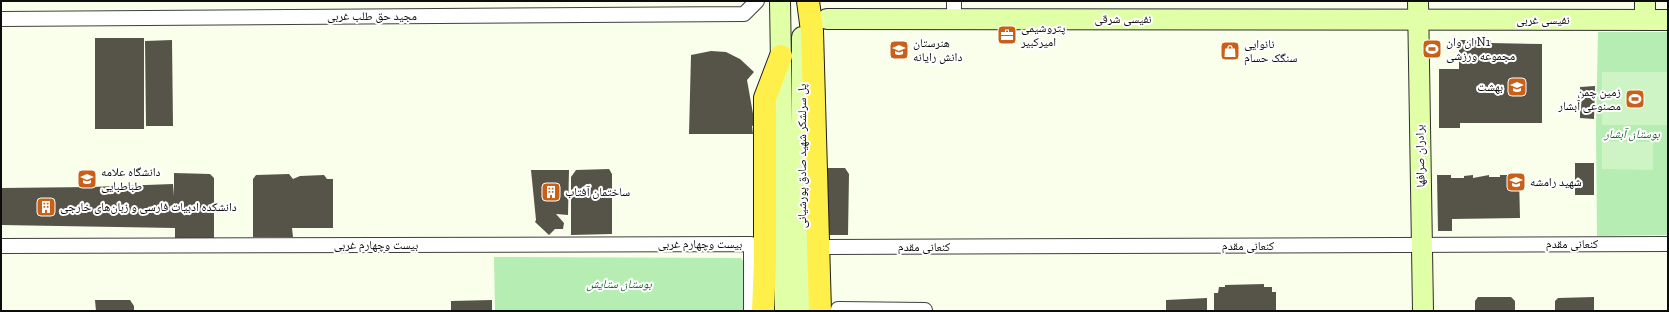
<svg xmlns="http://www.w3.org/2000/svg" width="1669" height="312" font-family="'Zilla Slab','Noto Naskh Arabic',serif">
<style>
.green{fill:#b6edb2}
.pitch{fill:#cef3c4}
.building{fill:#565448}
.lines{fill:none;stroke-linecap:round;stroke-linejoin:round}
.street-casing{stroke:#3f3f3f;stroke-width:16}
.secondary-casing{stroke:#2e2e2e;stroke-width:22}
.highway-casing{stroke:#1d1d1d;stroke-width:24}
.street{stroke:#fff;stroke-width:14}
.secondary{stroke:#e1ffa7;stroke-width:20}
.highway{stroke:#ffef4a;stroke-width:22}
.labels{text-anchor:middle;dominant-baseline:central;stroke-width:4;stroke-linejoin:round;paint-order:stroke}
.street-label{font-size:12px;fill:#0c0c0c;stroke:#fff}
.poi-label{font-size:12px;fill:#0c0c0c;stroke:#fff;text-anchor:start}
.park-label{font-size:12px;font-style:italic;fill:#176a2b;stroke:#fff}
</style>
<rect width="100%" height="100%" fill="#faffec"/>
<!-- green -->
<g class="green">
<path d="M1598,32h70v203l-71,1 -1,-107z"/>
<path d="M494,257l247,1 2,3 1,50h-249z"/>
</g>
<!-- pitch -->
<g class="pitch">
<rect x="1602" y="72" width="66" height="53"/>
<path d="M1602,141l51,1v28l-51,-1z"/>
</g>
<!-- building -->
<g class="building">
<rect x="95" y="38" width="49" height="91"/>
<path d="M172,40l1,86h-27l-1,-85z"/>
<path d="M1459,40h32v3l51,1v79h-82v5h-21v-59h20z"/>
<path d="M711,51l15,1 14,7 14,13 -7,8 8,45 -3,1 1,8h-64l2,-79z"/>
<path d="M1595,86l-1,33 -14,-1v-31z"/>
<rect x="1575" y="163" width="19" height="32"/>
<path d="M822,168h23l4,6 -1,61h-27z"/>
<path d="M609,169l3,5v60l-41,1v-58l5,-7z"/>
<path d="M531,170h38l-1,45 -12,-1 8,9 -1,6h-8l-6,6 -14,-13 1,-2z"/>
<path d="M174,173l36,1 4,4v62h-39v-12l-174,-3v-37l90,-1 82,-3 1,12z"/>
<path d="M289,174l4,5 7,-3 24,-1 3,4h6v49h-41l1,9h-40v-58l3,-4z"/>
<path d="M1437,175h14v3h13v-2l9,-1v3l16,-3v2h11v-2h9v2h10l1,41 -68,1v12h-14z"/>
<path d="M1264,284v3h8v5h4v19h-62v-18h4l1,-6h6v-2z"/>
<path d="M1478,297h33l4,4v10h-40v-10z"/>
<path d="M1594,297v14h-39v-10l3,-3z"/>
<path d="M1207,298v13h-41v-11z"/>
<path d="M95,300h35l4,6v5h-38z"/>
<path d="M492,300v11h-41v-10z"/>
</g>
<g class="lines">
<defs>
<g id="street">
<path d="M1,19l743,-5 13,-13"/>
<path d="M954,19v-18"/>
<path d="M1,246l750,-2v67"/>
<path d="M828,247l840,-3"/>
<path d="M838,311v-2l87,1"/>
</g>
<g id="secondary">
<path d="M780,1l5,310"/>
<path d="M1418,1l5,310"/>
<path d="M1645,1v19"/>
<path d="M827,19l841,1"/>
<path d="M801,311l1,-274"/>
</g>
<g id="highway">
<path d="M808,1l4,30 8,280"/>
<path d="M763,311l2,-49v-164l16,-42"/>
</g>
</defs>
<!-- street casing -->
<use href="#street" class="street-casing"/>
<!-- secondary casing -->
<use href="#secondary" class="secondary-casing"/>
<!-- highway casing -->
<use href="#highway" class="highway-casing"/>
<!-- street -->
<use href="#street" class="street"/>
<!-- secondary -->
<use href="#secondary" class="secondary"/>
<!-- highway -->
<use href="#highway" class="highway"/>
</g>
<!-- icons -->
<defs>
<symbol id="office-square" viewBox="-11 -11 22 22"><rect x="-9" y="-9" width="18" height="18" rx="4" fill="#c96018" stroke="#fff"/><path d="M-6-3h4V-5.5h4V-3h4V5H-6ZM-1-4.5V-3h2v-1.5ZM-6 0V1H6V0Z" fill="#fff"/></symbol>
<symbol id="stadium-square" viewBox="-11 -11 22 22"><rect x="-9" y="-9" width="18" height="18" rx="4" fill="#c96018" stroke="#fff"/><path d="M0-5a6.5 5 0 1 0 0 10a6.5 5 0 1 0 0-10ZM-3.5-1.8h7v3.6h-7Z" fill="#fff"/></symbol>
<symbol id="school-square" viewBox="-11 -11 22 22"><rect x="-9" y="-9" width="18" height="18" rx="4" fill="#c96018" stroke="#fff"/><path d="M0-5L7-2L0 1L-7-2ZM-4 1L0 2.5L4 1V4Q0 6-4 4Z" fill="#fff"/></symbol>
<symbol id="shop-square" viewBox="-11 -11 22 22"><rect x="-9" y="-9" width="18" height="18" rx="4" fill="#c96018" stroke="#fff"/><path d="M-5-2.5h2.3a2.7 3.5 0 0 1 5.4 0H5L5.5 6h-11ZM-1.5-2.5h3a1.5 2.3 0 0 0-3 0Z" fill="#fff"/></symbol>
<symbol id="university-square" viewBox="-11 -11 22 22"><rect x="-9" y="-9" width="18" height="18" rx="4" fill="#c96018" stroke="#fff"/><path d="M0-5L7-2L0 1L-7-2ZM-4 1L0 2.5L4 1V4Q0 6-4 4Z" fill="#fff"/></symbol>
<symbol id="building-square" viewBox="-11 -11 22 22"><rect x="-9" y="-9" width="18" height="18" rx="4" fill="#c96018" stroke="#fff"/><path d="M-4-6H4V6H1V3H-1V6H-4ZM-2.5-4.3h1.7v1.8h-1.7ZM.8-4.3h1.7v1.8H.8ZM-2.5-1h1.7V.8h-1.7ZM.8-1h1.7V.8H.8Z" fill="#fff"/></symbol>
</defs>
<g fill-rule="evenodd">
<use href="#office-square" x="996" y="24" width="22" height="22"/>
<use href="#stadium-square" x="1421" y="38" width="22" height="22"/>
<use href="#school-square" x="888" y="39" width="22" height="22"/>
<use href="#shop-square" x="1219" y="40" width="22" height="22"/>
<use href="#school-square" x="1506" y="76" width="22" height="22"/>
<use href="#stadium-square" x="1624" y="88" width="22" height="22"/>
<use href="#university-square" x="76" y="168" width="22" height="22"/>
<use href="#school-square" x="1505" y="171" width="22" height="22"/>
<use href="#building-square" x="540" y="181" width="22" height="22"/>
<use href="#building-square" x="35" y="196" width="22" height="22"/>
</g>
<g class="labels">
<!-- street labels -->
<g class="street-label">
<text x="372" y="16">مجید حق طلب غربی</text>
<text x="1123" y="19">نفیسی شرقی</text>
<text x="1543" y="20">نفیسی غربی</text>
<text transform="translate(802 156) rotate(-90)">پل سرلشکر شهید صادق پورشیانی</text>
<text transform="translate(1420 156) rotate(-91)">برادران صرافها</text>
<text x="700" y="244">بیست وچهارم غربی</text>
<text x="1572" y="244">کنعانی مقدم</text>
<text x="376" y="245">بیست وچهارم غربی</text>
<text x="1248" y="246">کنعانی مقدم</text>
<text x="924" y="247">کنعانی مقدم</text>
</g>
<!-- poi labels -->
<g class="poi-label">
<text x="1021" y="28">پتروشیمی<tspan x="1021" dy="14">امیرکبیر</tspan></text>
<text x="1446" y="42">ان وان N1<tspan x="1446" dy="14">مجموعه ورزشی</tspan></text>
<text x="913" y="43">هنرستان<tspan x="913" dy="14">دانش رایانه</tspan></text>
<text x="1244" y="44">نانوایی<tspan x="1244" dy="14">سنگک حسام</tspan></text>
<text x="1503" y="87" text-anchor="end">بهشت</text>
<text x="1621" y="92" text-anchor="end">زمین چمن<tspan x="1621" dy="14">مصنوعی آبشار</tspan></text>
<text x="101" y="172">دانشگاه علامه<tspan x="101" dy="14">طباطبایی</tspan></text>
<text x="1530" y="182">شهید رامشه</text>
<text x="565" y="192">ساختمان آفتاب</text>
<text x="60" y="207">دانشکده ادبیات فارسی و زبان‌های خارجی</text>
</g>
<!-- park labels -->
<g class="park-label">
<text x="1632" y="134">بوستان آبشار</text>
<text x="619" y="284">بوستان ستایش</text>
</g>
</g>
<!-- border -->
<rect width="1669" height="312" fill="none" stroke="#0c0c0c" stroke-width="4"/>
</svg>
